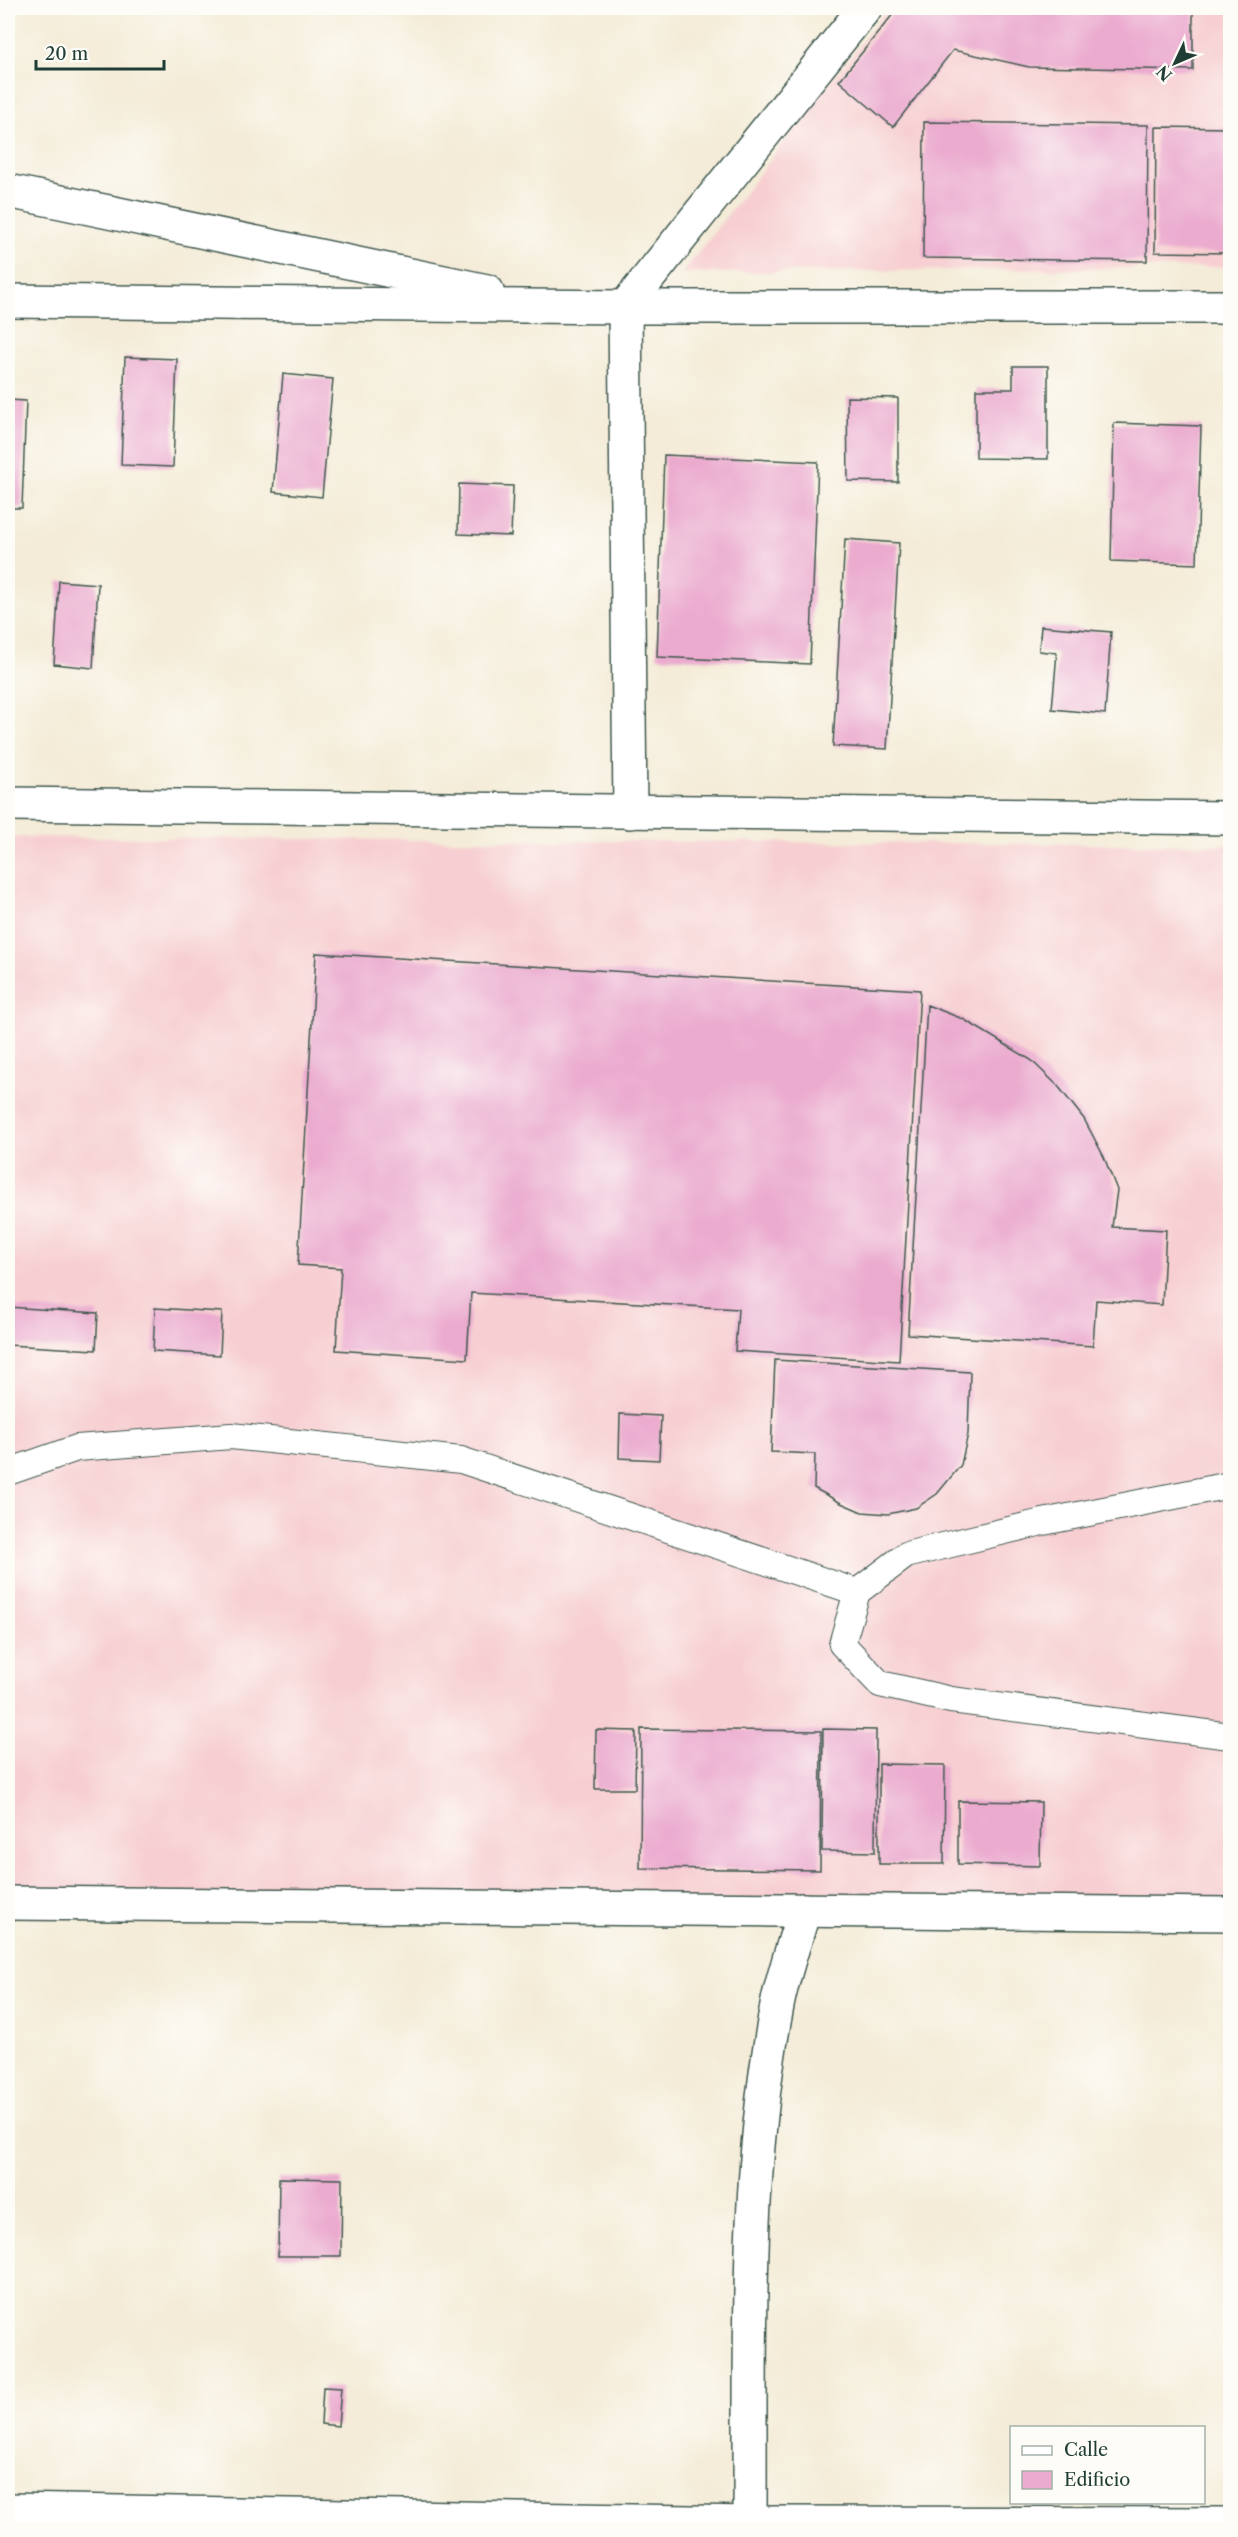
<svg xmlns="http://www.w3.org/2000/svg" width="1238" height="2537" font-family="'Libre Caslon Text',serif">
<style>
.built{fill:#f7cfd2}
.building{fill:#ebabcf}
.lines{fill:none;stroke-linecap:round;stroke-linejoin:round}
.service-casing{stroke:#3f574d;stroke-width:28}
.minor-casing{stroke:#3f574d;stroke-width:36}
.service{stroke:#fff;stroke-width:26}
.minor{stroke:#fff;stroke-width:33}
</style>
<rect width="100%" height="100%" fill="#fdfcf7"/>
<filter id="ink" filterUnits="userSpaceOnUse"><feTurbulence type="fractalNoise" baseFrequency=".0167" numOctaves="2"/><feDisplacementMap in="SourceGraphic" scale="12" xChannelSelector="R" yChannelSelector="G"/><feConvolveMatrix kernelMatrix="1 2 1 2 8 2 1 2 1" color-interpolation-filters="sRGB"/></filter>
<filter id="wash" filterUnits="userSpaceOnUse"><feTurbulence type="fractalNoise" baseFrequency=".008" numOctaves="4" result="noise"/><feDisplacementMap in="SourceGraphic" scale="24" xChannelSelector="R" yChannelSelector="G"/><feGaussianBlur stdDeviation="1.35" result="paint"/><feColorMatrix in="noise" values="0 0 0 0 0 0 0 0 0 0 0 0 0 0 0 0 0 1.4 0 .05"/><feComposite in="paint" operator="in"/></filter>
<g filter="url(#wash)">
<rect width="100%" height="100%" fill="#f4ecd8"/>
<!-- built -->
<g class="built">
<path d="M888,8h342v259l-548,6z"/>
<path d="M8,837l1222,8v1321l-7,-243 -1215,-33z"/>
</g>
<g id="blocks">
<!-- building -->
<g class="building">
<path d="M898,8h295v62l-164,-3 -76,-17 -60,77 -54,-46z"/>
<path d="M924,122l224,3 -1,136 -224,-3z"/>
<path d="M1156,127l74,1v125l-75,-1z"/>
<path d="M125,357l52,2 -4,108 -52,-2z"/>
<path d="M1013,366h35v93l-72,-1v-69h37z"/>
<path d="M283,374l50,5 -11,118 -49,-5z"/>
<path d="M847,397l51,1v84l-50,-1z"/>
<path d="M8,400l18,1 -4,107h-14z"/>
<path d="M1114,423l87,3 -4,138 -86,-3z"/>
<path d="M664,455l154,7 -8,202 -153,-7z"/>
<path d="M459,484l54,2 -2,50 -53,-2z"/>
<path d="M845,539l54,4 -12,206 -54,-3z"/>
<path d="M59,581l39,3 -5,84 -39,-4z"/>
<path d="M1041,626l70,6 -6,82 -53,-5 5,-56 -18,-2z"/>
<path d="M316,953l604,37 -21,371 -164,-10 3,-42 -267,-16 -4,66 -131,-9 5,-82 -43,-3z"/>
<path d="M927,1005l36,14 68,41 27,26 26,33 20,38 13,33 -5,37 54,3 -4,75 -66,-5 -3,46 -185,-12z"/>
<path d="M8,1307l90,6 -2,37 -88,-5z"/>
<path d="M155,1308l67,4 -2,43 -67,-4z"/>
<path d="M775,1360l195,12 -2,62 -7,31 -24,29 -21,14 -28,6 -26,-2 -21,-9 -27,-15 1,-34 -44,-2z"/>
<path d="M620,1414l41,2 -2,44 -40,-2z"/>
<path d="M641,1729l180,2 -1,139 -180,-2z"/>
<path d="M823,1729l53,1 -1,122 -53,-1z"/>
<path d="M596,1730l40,1 -1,58h-40z"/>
<path d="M879,1764l66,1 -1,99h-65z"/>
<path d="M958,1801l83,1 -1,64 -82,-2z"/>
<path d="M279,2178l63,1 -1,77h-63z"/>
<path d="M323,2387l18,1 -3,38 -17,-2z"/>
</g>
</g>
</g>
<g filter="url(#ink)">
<use href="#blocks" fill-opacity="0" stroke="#3f574d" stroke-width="1.5"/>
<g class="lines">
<defs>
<g id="service">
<path d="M8,1472l69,-24 154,-12 230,24 396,132"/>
<path d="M1230,1485l-192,38 -132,32 -49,37 -15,52 38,40 71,16 279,36"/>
</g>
<g id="minor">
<path d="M8,191l479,100"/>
<path d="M8,301l617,6h605"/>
<path d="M8,804l1222,14"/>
<path d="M630,812l-5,-505 240,-299"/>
<path d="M8,1903l1222,11"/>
<path d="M8,2510l742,13 480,1"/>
<path d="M750,2523c1,-172 -6,-347 27,-517 6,-32 18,-64 27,-96"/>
</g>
</defs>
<!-- service casing -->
<use href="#service" class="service-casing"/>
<!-- minor casing -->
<use href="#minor" class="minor-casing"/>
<!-- service -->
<use href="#service" class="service"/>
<!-- minor -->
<use href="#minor" class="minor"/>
</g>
</g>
<!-- margin -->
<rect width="1238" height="2537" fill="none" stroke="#fdfcf7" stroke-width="30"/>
<!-- legend -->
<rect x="1010" y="2426" width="195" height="78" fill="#fdfcf7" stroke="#a4b0a9" stroke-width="1.5"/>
<rect x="1022" y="2446" width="30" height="9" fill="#ffffff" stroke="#a4b0a9" stroke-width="1.5"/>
<text x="1064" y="2456" font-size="18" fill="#1f3d34">Calle</text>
<rect x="1022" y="2471" width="30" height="18" fill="#ebabcf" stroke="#a4b0a9" stroke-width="1.5"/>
<text x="1064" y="2486" font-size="18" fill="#1f3d34">Edificio</text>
<!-- north arrow -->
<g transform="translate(1175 63) rotate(226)" stroke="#fdfcf7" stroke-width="4.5" paint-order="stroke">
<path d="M0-4.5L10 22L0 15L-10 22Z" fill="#1f3d34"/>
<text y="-9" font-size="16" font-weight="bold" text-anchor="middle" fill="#1f3d34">N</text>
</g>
<!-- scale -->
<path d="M36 60v9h128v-9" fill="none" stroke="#1f3d34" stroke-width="3"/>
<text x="45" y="60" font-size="18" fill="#1f3d34" stroke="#fdfcf7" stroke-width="4.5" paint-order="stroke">20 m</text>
</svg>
